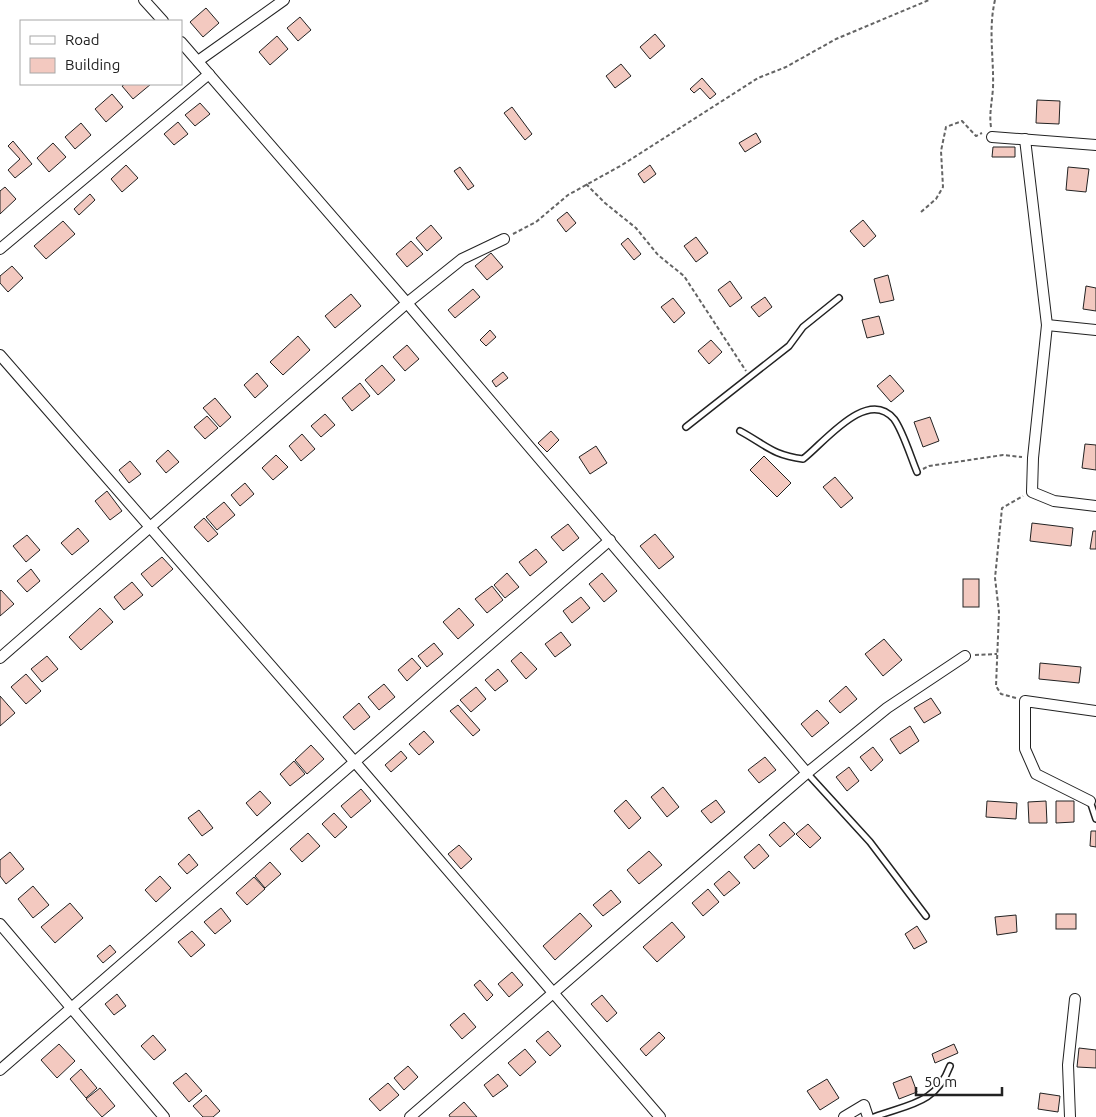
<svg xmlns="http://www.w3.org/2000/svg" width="1096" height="1117" font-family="Ubuntu,sans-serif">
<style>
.building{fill:#f3c9c0;stroke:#222}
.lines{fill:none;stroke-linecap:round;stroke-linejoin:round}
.lane-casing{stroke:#222;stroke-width:8}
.street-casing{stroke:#222;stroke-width:12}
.path{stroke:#646464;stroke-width:2;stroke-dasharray:4 2.5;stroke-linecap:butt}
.lane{stroke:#fff;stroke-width:5}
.street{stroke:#fff;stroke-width:10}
</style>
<rect width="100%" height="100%" fill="#fff"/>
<!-- building -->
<g class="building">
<path d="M206,8l13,15 -16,14 -13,-15z"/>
<path d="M300,17l11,13 -13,11 -11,-13z"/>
<path d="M655,34l10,12 -15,13 -10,-12z"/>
<path d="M277,36l11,13 -18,16 -11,-13z"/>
<path d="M621,64l10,12 -16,12 -9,-12z"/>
<path d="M702,78l14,16 -6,5 -10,-11 -6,5 -4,-4z"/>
<path d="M125,84h26l-18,15 -11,-13z"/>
<path d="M112,94l11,13 -17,15 -11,-13z"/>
<path d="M1037,100l23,1 -1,23 -23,-1z"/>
<path d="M200,103l10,11 -15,12 -10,-11z"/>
<path d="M512,107l20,27 -7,6 -21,-27z"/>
<path d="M178,122l10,12 -14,11 -10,-11z"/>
<path d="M81,123l10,12 -16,14 -10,-12z"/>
<path d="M756,133l5,9 -16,10 -6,-9z"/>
<path d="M13,141l19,23 -17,14 -7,-8 12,-11 -12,-13z"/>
<path d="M53,143l13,14 -17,15 -12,-14z"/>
<path d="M993,147h22v10h-23z"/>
<path d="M126,165l12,13 -16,14 -11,-13z"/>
<path d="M650,165l6,9 -12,9 -6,-9z"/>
<path d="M460,167l14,19 -6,4 -14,-19z"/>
<path d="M1068,167l21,2 -3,23 -20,-2z"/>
<path d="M5,187l11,12 -16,15v-23z"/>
<path d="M90,194l5,6 -16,15 -5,-6z"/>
<path d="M567,212l9,11 -10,9 -9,-12z"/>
<path d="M863,220l13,16 -12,11 -14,-16z"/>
<path d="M63,221l12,13 -29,25 -12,-13z"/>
<path d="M431,225l11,13 -15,13 -11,-13z"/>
<path d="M696,237l12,16 -12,9 -12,-16z"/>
<path d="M628,238l13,16 -7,6 -13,-16z"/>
<path d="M411,241l12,13 -16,13 -11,-13z"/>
<path d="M491,253l12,14 -16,13 -12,-14z"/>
<path d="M12,266l11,12 -15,14 -8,-9v-7z"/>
<path d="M888,275l6,25 -14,3 -6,-24z"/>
<path d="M730,281l12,17 -12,9 -12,-17z"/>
<path d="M1086,286l10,2v23l-13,-2z"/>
<path d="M473,289l7,8 -25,21 -7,-8z"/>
<path d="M351,294l10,12 -26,22 -10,-12z"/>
<path d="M765,297l7,10 -13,10 -8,-10z"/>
<path d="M673,298l12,15 -11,10 -13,-16z"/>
<path d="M879,316l5,18 -17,4 -5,-18z"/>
<path d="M490,330l6,7 -10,9 -6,-6z"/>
<path d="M298,336l12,14 -27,25 -13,-13z"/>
<path d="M711,340l11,12 -13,12 -11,-13z"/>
<path d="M407,345l12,14 -14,12 -12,-14z"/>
<path d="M382,365l13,15 -17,15 -13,-15z"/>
<path d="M503,372l5,6 -12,9 -4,-6z"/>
<path d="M257,373l11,13 -13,12 -11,-13z"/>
<path d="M890,375l14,16 -13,11 -14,-16z"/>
<path d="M360,383l10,13 -18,15 -10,-13z"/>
<path d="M215,398l16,19 -11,10 -17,-19z"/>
<path d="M325,414l10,11 -14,12 -10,-11z"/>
<path d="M207,416l11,12 -13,11 -11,-12z"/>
<path d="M930,417l9,24 -16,6 -9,-25z"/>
<path d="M551,431l8,9 -12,12 -9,-9z"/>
<path d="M302,434l13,15 -14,12 -12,-15z"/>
<path d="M1085,444l11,1v25l-14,-2z"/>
<path d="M596,446l11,17 -17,11 -11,-17z"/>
<path d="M168,450l11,12 -13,11 -10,-12z"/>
<path d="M276,455l12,12 -15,13 -11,-12z"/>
<path d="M764,456l27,27 -14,14 -27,-27z"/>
<path d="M130,461l11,13 -12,9 -10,-13z"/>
<path d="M835,477l18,21 -12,10 -18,-21z"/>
<path d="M245,483l9,11 -14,12 -9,-11z"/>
<path d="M107,491l15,20 -12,9 -15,-19z"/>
<path d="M224,502l11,13 -18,15 -11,-13z"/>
<path d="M204,518l14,16 -10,8 -14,-15z"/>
<path d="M1032,523l41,5 -2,18 -41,-5z"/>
<path d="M568,524l11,14 -16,13 -12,-14z"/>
<path d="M78,528l11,13 -17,14 -11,-12z"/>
<path d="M1093,531h3v18h-6z"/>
<path d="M655,534l19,23 -15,12 -19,-23z"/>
<path d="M27,535l13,15 -14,12 -13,-16z"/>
<path d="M536,549l11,13 -17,14 -11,-14z"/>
<path d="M162,557l11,12 -21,18 -11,-13z"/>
<path d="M31,569l9,12 -13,11 -10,-11z"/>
<path d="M507,573l12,14 -14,11 -11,-13z"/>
<path d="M602,573l15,18 -13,11 -15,-18z"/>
<rect x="963" y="579" width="16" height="28"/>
<path d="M132,582l11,13 -19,15 -10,-13z"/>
<path d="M492,586l11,14 -16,13 -12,-14z"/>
<path d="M1,590l13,14 -14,12v-25z"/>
<path d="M581,597l9,11 -18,15 -9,-12z"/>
<path d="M100,608l13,14 -32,28 -12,-13z"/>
<path d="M459,608l15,17 -16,14 -15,-17z"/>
<path d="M561,632l10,13 -16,12 -10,-13z"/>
<path d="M884,639l18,21 -19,16 -18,-22z"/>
<path d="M434,643l9,11 -16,13 -9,-11z"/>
<path d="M521,652l16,17 -11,10 -15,-18z"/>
<path d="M47,656l11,13 -16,13 -11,-13z"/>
<path d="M412,658l9,10 -14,13 -9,-11z"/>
<path d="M1040,663l41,4 -2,16 -40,-4z"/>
<path d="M498,669l10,12 -13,10 -10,-11z"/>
<path d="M26,674l15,17 -15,13 -15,-17z"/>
<path d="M384,684l11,13 -16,13 -11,-13z"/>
<path d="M846,686l11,13 -17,14 -11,-12z"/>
<path d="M476,687l10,12 -15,13 -11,-12z"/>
<path d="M0,696l15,17 -15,13z"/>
<path d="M931,698l10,15 -17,10 -10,-15z"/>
<path d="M359,703l11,14 -16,13 -11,-13z"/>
<path d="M458,705l22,25 -7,6 -23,-25z"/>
<path d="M817,710l12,13 -17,14 -11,-13z"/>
<path d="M910,726l9,15 -19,13 -10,-15z"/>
<path d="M424,731l10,11 -15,13 -10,-11z"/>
<path d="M311,745l13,14 -17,15 -12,-14z"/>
<path d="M873,747l10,13 -12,11 -11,-14z"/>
<path d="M401,751l6,7 -16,14 -6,-7z"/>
<path d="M765,757l11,13 -17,13 -11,-13z"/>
<path d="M294,761l11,13 -15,12 -10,-12z"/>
<path d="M849,767l10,14 -12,10 -11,-14z"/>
<path d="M663,787l16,20 -12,10 -16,-20z"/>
<path d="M361,789l10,12 -20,17 -10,-12z"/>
<path d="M260,791l11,12 -14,13 -11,-13z"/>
<path d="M626,800l15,18 -12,11 -15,-18z"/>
<path d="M716,800l9,12 -14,11 -10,-12z"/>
<path d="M987,801l30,2 -1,16 -30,-2z"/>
<path d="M1046,801l1,22h-18l-1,-21z"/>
<path d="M1056,801h18v21l-18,1z"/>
<path d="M199,810l14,18 -11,8 -14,-18z"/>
<path d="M334,813l13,14 -12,11 -13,-14z"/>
<path d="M784,822l11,12 -15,13 -11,-12z"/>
<path d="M808,824l13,14 -11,10 -14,-14z"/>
<path d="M1091,831h5v16l-6,-1z"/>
<path d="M308,833l12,13 -18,16 -12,-13z"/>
<path d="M759,844l10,12 -15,13 -10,-12z"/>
<path d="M459,845l13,14 -11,10 -13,-15z"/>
<path d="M649,851l13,14 -23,19 -12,-14z"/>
<path d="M10,852l14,17 -18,15 -6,-8v-16z"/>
<path d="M189,854l9,11 -11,9 -9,-10z"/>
<path d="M270,862l11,12 -16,14 -10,-12z"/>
<path d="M729,871l11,12 -16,13 -10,-12z"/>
<path d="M160,876l11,12 -15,14 -11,-12z"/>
<path d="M254,877l11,12 -18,16 -11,-12z"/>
<path d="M33,886l16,19 -16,13 -15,-19z"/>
<path d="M708,889l11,13 -16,14 -11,-13z"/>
<path d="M611,890l10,12 -18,14 -10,-11z"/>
<path d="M70,903l13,15 -28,25 -14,-16z"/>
<path d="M221,908l10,13 -16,13 -11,-12z"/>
<path d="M580,913l12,13 -37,34 -12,-14z"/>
<rect x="1056" y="914" width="20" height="15"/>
<path d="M1016,915l1,17 -20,3 -2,-18z"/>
<path d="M672,922l13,15 -28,25 -14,-15z"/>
<path d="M917,926l10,16 -13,7 -9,-15z"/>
<path d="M192,931l13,14 -14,12 -13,-15z"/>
<path d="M110,945l6,7 -13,11 -6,-7z"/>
<path d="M512,972l11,13 -14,12 -11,-13z"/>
<path d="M480,980l13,15 -6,6 -13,-16z"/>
<path d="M117,994l9,12 -12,9 -9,-11z"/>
<path d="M602,995l15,18 -10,9 -16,-18z"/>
<path d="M464,1013l12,14 -14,12 -12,-14z"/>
<path d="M548,1031l13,15 -11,10 -14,-15z"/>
<path d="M659,1032l6,6 -19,18 -6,-7z"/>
<path d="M153,1035l13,15 -12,10 -13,-14z"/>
<path d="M59,1044l16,17 -18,17 -16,-18z"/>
<path d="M954,1044l4,9 -23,10 -3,-9z"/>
<path d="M1079,1048l17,2v18l-19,-1z"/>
<path d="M525,1049l11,13 -16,14 -12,-13z"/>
<path d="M408,1066l10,11 -14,13 -10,-12z"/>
<path d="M81,1069l16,19 -11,10 -16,-19z"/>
<path d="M186,1073l16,18 -13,11 -16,-19z"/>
<path d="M498,1074l10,12 -15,11 -9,-12z"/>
<path d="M911,1076l6,16 -18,7 -6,-16z"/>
<path d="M827,1079l12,19 -19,12 -13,-19z"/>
<path d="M388,1083l11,12 -19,16 -11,-12z"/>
<path d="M100,1088l15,18 -13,11 -16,-18z"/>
<path d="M1040,1093l20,3 -2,16 -20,-3z"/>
<path d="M206,1095l14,16 -7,6h-10l-10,-11z"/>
<path d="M464,1102l13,15h-27l-1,-2z"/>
</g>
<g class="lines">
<defs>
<g id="lane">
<path d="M686,427l103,-81 14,-19 36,-29"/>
<path d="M740,431c26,14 32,24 63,28 21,-16 64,-72 91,-40 9,12 17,39 23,53"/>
<path d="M807,773l63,69 56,74"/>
<path d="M1090,801l6,18"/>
<path d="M874,1117c35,-13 62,-13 76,-51"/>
</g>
<g id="street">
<path d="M144,0l19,21"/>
<path d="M181,42l226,261 400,470"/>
<path d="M198,61l86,-61"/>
<path d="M992,137l104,8"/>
<path d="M1025,139l22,186 -14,133 -1,34 22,9 42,5"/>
<path d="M0,249l209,-175"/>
<path d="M1047,325l49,5"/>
<path d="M0,355l360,413 300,349"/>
<path d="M0,658l407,-355 55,-44 42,-20"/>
<path d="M1090,801l-54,-27 -11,-25v-48l71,10"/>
<path d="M0,924l164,193"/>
<path d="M0,1070l610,-530"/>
<path d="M410,1117l397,-344 80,-65 78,-52"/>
<path d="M844,1117l20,-12 4,12"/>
<path d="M1070,1117l-2,-52 7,-66"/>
</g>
</defs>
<!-- lane casing -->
<use href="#lane" class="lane-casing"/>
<!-- street casing -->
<use href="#street" class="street-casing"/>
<!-- path -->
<g class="path">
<path d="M991,127c-2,-13 1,-25 2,-39 1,-30 -5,-58 2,-88"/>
<path d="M586,184l19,19 31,25 22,27 26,21 62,95"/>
<path d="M921,212l15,-13 7,-12 -2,-36 5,-24 16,-6 14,15 6,-3"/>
<path d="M513,234l23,-12 32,-27 54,-30 136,-87 28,-11 50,-28 93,-39"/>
<path d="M923,469l6,-3 74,-11 19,2"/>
<path d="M975,655l22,-1"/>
<path d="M1016,698l-15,-4 -5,-8 3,-74 -4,-34 7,-70 21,-12"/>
</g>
<!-- lane -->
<use href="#lane" class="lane"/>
<!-- street -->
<use href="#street" class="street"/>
</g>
<!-- legend -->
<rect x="20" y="20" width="162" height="65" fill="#ffffff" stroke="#a7a7a7"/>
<rect x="30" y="36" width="25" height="8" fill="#ffffff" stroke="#a7a7a7"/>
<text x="65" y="45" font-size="15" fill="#222222">Road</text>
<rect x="30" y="58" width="25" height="15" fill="#f3c9c0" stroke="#a7a7a7"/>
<text x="65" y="70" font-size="15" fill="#222222">Building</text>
<!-- scale -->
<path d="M916 1087v8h86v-8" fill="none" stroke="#222222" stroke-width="2.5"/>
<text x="924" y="1087" font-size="15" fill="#222222" stroke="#ffffff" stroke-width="4" paint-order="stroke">50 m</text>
</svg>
